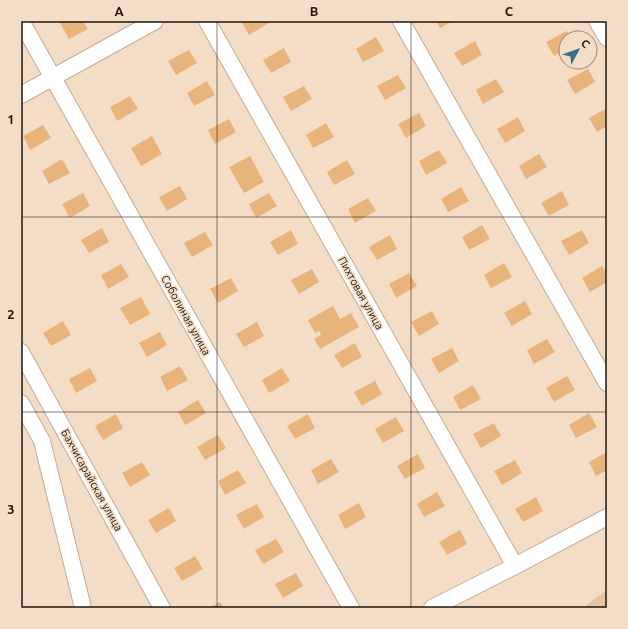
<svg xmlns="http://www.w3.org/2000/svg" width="628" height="629" font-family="Ubuntu,sans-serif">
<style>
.green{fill:#e8c49f}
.building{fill:#e8b47c}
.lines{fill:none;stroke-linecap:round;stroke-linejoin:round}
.street-casing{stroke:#c2ad97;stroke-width:18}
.street{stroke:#fff;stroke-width:16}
.grid{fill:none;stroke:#1e160e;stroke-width:1;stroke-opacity:0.55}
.labels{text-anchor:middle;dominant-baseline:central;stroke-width:3.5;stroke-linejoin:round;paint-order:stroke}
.street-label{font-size:11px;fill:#1e160e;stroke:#f4ddc7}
.neatline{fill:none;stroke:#1e160e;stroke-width:1.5}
.grid-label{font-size:13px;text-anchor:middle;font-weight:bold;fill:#1e160e}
</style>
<rect width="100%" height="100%" fill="#f4ddc7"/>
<!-- green -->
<path class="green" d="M607,590v18h-25z"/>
<!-- building -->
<g class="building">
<path d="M59,21h24l5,8 -19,10z"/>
<path d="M241,21h27l1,2 -20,12z"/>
<path d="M436,21h17l-13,7z"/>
<path d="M567,31l4,7h-5v11l-12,7 -8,-14z"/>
<path d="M376,37l8,14 -21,11 -7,-13z"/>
<path d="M475,41l7,14 -20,11 -8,-13z"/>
<path d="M284,48l7,14 -20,11 -8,-13z"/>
<path d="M189,50l8,13 -21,12 -8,-14z"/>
<path d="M588,69l7,13 -20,12 -8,-14z"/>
<path d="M398,75l8,13 -21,12 -8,-14z"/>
<path d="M496,79l8,13 -21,12 -7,-14z"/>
<path d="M207,81l8,14 -21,11 -7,-13z"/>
<path d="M304,86l8,13 -21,12 -8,-14z"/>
<path d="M130,96l8,13 -21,12 -7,-14z"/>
<path d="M607,108v18l-10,6 -8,-14z"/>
<path d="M419,113l7,13 -20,12 -8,-14z"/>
<path d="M518,117l7,14 -20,12 -8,-14z"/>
<path d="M229,119l7,13 -21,12 -7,-14z"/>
<path d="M326,123l8,14 -21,11 -7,-13z"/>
<path d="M43,125l8,13 -21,12 -7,-14z"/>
<path d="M152,136l10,18 -21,12 -10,-18z"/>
<path d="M439,150l8,13 -21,12 -7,-14z"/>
<path d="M539,154l8,13 -21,12 -7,-13z"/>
<path d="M250,156l14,26 -20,11 -15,-26z"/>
<path d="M62,159l8,14 -21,11 -7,-13z"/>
<path d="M347,160l8,14 -21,11 -7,-13z"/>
<path d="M180,186l7,13 -20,12 -8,-14z"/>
<path d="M461,187l8,14 -21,11 -7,-13z"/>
<path d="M562,191l7,14 -20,11 -8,-13z"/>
<path d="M83,193l7,13 -20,12 -8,-14z"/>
<path d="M269,193l8,13 -21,12 -7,-14z"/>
<path d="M368,198l8,13 -21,12 -7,-14z"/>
<path d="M482,225l8,14 -21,11 -7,-13z"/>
<path d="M102,228l7,14 -20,11 -8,-13z"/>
<path d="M291,230l7,14 -20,11 -8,-13z"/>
<path d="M582,230l7,13 -20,12 -8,-14z"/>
<path d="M205,232l8,13 -21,12 -8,-14z"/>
<path d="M390,235l7,14 -20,11 -8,-13z"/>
<path d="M504,263l8,14 -21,11 -7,-13z"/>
<path d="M121,264l8,13 -21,12 -7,-14z"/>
<path d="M602,266l5,9v7l-17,10 -8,-14z"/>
<path d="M312,269l7,13 -20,12 -8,-14z"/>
<path d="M409,273l8,13 -21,12 -7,-14z"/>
<path d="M231,278l7,13 -20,12 -8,-14z"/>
<path d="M141,297l9,17 -20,11 -10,-17z"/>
<path d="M525,301l7,13 -20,12 -8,-13z"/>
<path d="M333,306l7,13 11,-6 8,14 -39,22 -6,-10 7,-4 -2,-4 -4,2 -7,-13z"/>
<path d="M432,311l7,13 -20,12 -8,-14z"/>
<path d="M63,321l8,14 -20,11 -8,-13z"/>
<path d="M257,322l7,14 -20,11 -8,-13z"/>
<path d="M160,332l7,13 -20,12 -8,-14z"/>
<path d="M547,339l8,13 -21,12 -7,-14z"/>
<path d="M355,343l7,14 -20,11 -8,-13z"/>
<path d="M452,348l7,13 -20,12 -8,-14z"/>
<path d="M180,366l8,14 -21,11 -7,-14z"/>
<path d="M90,368l7,13 -21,12 -7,-14z"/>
<path d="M282,368l8,13 -21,12 -7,-13z"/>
<path d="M567,376l8,14 -21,12 -8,-14z"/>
<path d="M375,381l7,13 -20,12 -8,-14z"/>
<path d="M473,385l8,14 -21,11 -7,-13z"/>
<path d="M198,400l8,13 -21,12 -7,-13z"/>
<path d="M589,413l8,14 -21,11 -7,-13z"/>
<path d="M116,414l7,14 -20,12 -8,-14z"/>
<path d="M308,414l7,14 -20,11 -8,-13z"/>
<path d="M396,417l8,14 -21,12 -8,-14z"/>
<path d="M494,423l7,13 -20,12 -8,-14z"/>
<path d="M218,435l8,13 -21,12 -8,-13z"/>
<path d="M607,452v18l-11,6 -7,-14z"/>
<path d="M418,454l7,14 -20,11 -8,-13z"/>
<path d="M331,459l8,13 -21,12 -7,-14z"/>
<path d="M515,460l7,13 -20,12 -8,-14z"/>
<path d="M142,462l8,13 -20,12 -8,-14z"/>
<path d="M238,470l8,13 -21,12 -7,-14z"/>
<path d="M437,492l8,14 -21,11 -7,-13z"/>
<path d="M536,497l7,14 -20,11 -8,-13z"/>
<path d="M359,503l7,14 -21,12 -7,-14z"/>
<path d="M257,504l7,13 -20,12 -8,-14z"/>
<path d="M169,508l7,13 -20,12 -8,-13z"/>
<path d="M460,530l7,14 -20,11 -8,-13z"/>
<path d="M276,539l8,13 -21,12 -8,-14z"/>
<path d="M195,556l8,13 -21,12 -8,-13z"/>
<path d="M296,573l7,13 -20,12 -8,-14z"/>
<path d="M220,602l4,6h-15z"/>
</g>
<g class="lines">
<defs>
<g id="street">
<path d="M21,21l330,587"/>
<path d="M207,21l308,545"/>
<path d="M401,21l206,362"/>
<path d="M597,21l10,17"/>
<path d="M21,95l134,-74"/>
<path d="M21,352l141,256"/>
<path d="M21,403l21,38 41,167"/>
<path d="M432,608l83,-42 92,-49"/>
</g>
</defs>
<!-- street casing -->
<use href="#street" class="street-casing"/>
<!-- street -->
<use href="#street" class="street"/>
</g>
<!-- grid -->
<path class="grid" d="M217,21v587M411,21v587M21,217h586M21,412h586"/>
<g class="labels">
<!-- street labels -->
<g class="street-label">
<text transform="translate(361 293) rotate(61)">Пихтовая улица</text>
<text transform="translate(186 315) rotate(61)">Соболиная улица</text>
<text transform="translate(92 480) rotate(61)">Бахчисарайская улица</text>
</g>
</g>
<!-- border -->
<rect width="628" height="629" fill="none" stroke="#f4ddc7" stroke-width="44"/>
<!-- north arrow -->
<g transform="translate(578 50) rotate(49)"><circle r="19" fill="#f4ddc7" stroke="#9e8d7d"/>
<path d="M0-3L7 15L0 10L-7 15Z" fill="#337587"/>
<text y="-6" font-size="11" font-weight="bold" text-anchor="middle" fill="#1e160e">С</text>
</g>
<rect x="22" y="22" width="584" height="585" class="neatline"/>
<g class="grid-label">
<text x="119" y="16">A</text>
<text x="314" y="16">B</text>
<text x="509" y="16">C</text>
<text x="11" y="124">1</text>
<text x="11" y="319">2</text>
<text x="11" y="514">3</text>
</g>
</svg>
